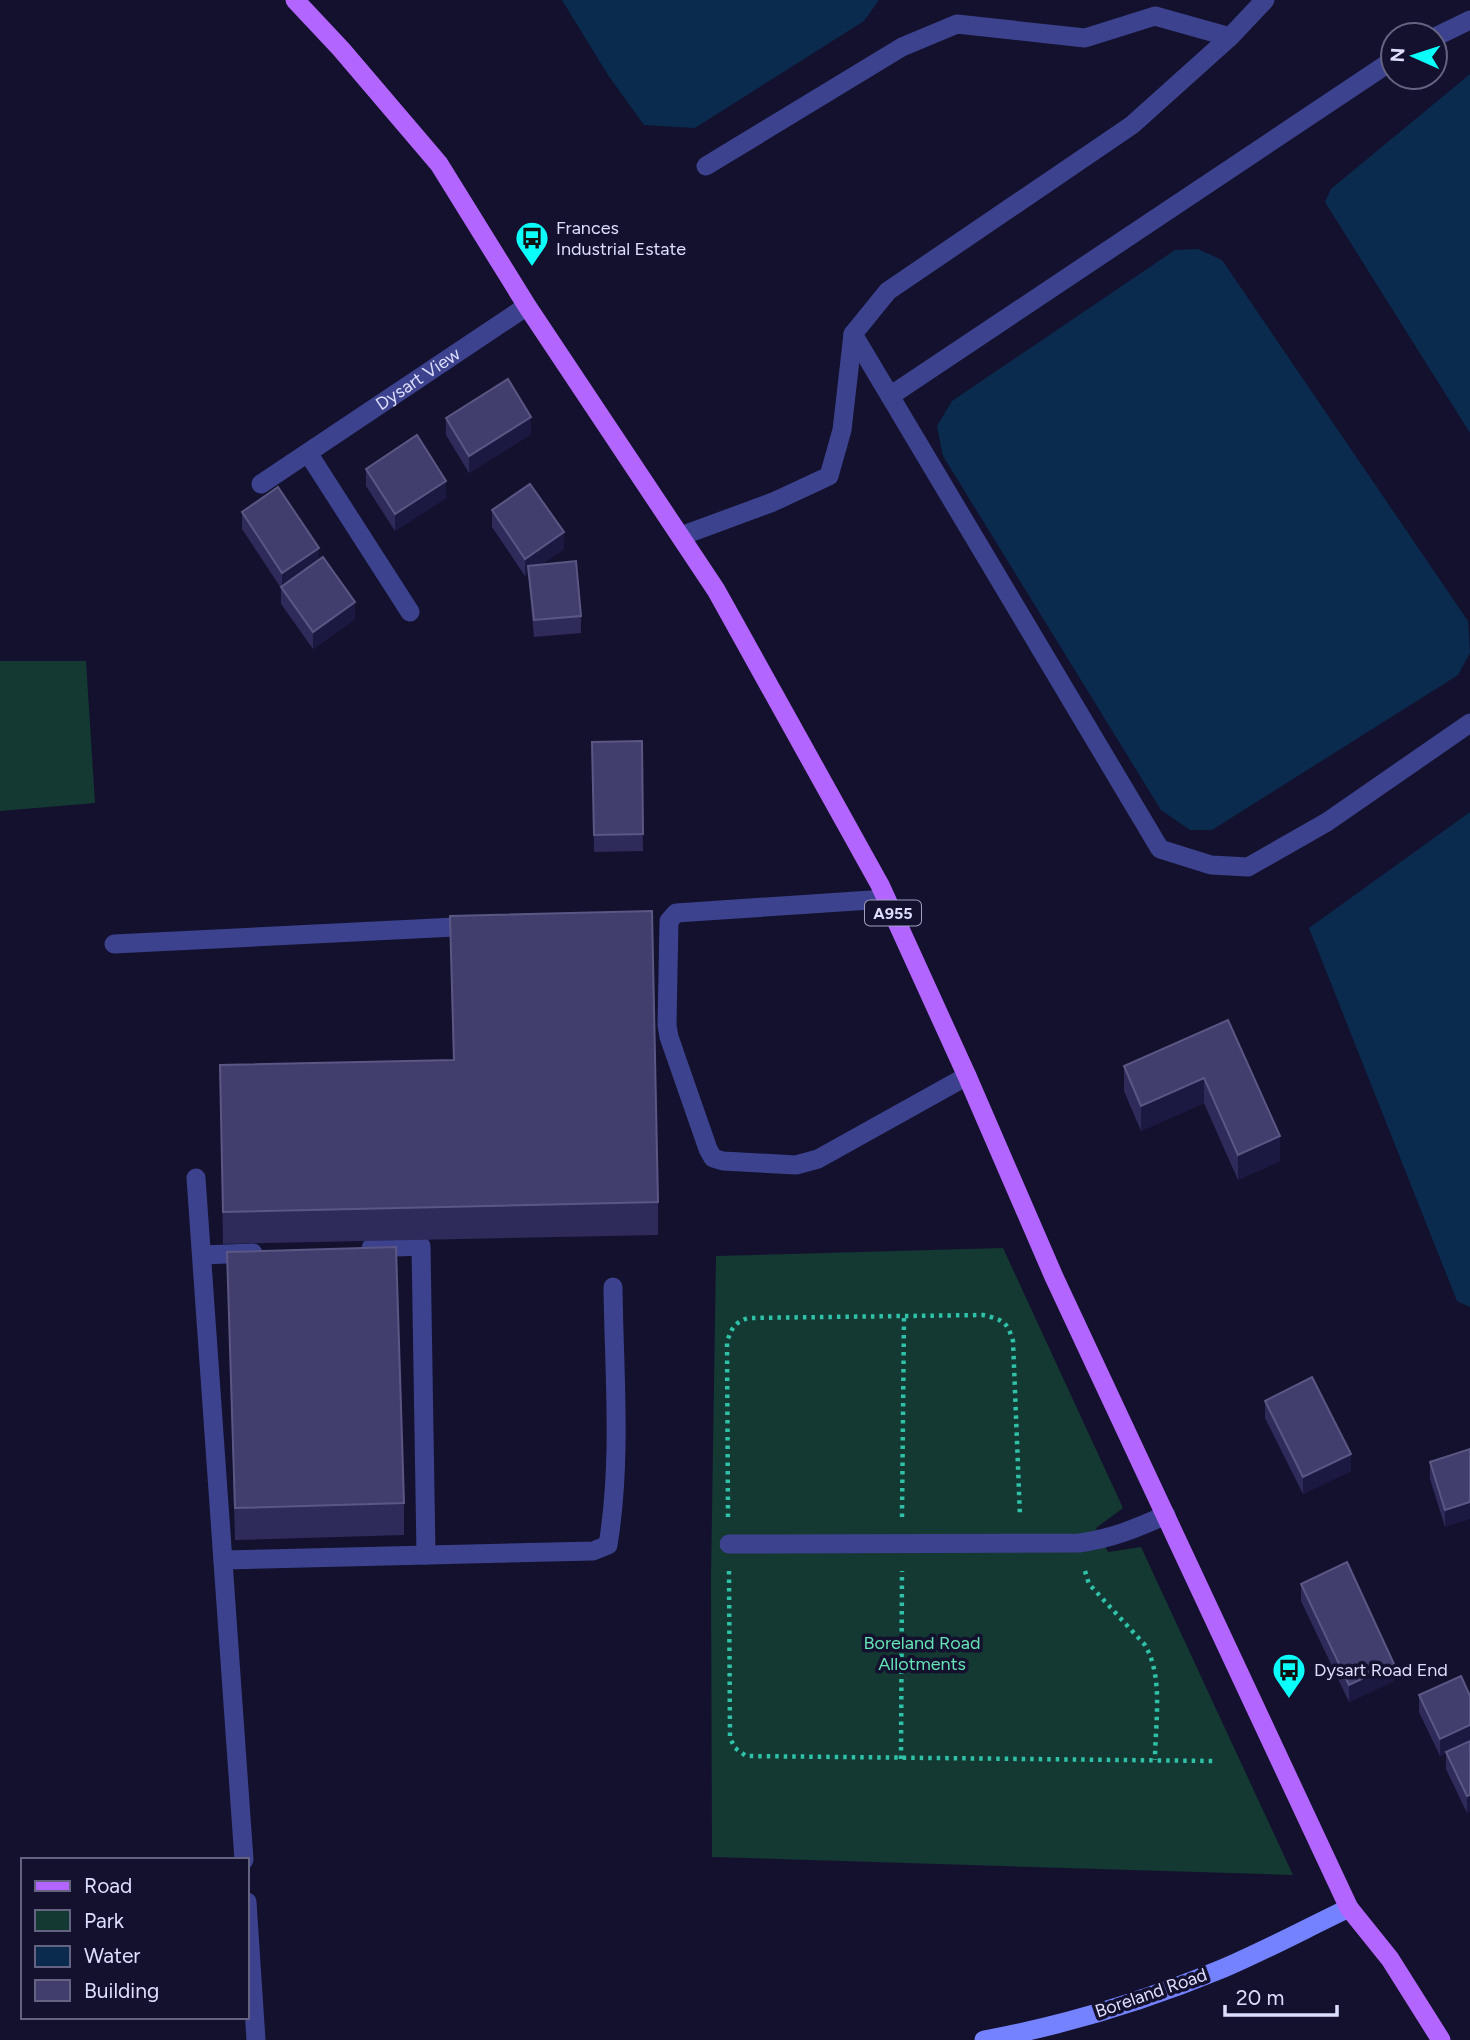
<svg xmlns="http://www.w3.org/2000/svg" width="1470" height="2040" font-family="Figtree,sans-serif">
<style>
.green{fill:#143832}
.water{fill:#0a2b4e}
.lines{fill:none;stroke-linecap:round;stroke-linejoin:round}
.path{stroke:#2fc2a8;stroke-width:4.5;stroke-dasharray:3.5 5;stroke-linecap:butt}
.service{stroke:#3c428d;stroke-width:19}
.minor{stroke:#3c428d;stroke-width:19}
.secondary{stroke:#7582ff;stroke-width:19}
.primary{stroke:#b365ff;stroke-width:19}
.wall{fill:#2e2b5b}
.shaded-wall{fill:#1b1842}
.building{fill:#413e6d;stroke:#5a5784;stroke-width:2}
.labels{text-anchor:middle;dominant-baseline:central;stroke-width:7;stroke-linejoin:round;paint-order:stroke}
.shield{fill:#13112e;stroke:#a1a0c0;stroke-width:2}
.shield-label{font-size:16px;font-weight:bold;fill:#dedeff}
.poi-label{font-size:18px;fill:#dedeff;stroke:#13112e;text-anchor:start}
.street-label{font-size:18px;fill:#dedeff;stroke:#13112e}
.park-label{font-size:18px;fill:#65e4b5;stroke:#13112e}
</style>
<rect width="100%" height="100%" fill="#13112e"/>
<!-- green -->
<g class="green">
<path d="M0,661h86l9,142 -95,8z"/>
<path d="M1003,1248l120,260 -27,20 12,24 33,-5 152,328 -581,-18 -1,-280 5,-321z"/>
</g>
<!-- water -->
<g class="water">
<path d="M562,0h317l-15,21 -169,107 -51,-3 -36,-50z"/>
<path d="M1470,74v359l-145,-231 6,-13z"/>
<path d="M1198,249l24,11 246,361 2,32 -12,22 -246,155h-22l-29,-20 -218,-354 -6,-30 15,-25 223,-151z"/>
<path d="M1470,812v495l-13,-6 -148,-373z"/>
</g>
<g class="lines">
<!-- path -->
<g class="path">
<path d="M728,1517l-1,-175c4,-13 8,-20 21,-24l235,-3c20,5 24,6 30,26l7,176"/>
<path d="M902,1517l2,-201"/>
<path d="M729,1571l1,167 5,10 11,8 469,5"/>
<path d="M1085,1571l4,13 56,61c19,33 10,79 10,115"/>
<path d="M901,1759l1,-188"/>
</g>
<!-- service -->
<g class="service">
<path d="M1435,37l35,-17"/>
<path d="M706,166l196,-119 55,-23 128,14 70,-22 75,21"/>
<path d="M853,334l307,515 51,16 37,2 79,-45 143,-99"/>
<path d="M890,396l503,-336"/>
<path d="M681,536l92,-34 56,-26 13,-46 11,-96 35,-43 244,-166 98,-88 35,-37"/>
<path d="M886,899l-210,14 -7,8 -2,104 2,12 39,112 5,9 10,3 73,4 22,-6 149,-83"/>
<path d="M114,944l361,-18"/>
<path d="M196,1178l48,682"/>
<path d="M371,1248l50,-2 5,309"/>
<path d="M202,1255l51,-2"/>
<path d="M729,1544l350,-1c32,-4 58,-15 87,-28"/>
<path d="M223,1560l370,-9 15,-6c14,-85 6,-173 5,-258"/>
<path d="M247,1902l9,138"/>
</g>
<!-- minor -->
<g class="minor">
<path d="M308,453l102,159"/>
<path id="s1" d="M261,484l266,-178"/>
</g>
<!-- secondary -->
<path class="secondary" d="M984,2040c82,-15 163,-40 240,-72 42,-18 83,-40 125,-60"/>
<!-- primary -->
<path class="primary" d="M295,0l46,49 98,115 88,142 189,284 164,295 87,191 87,201 295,631 41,51 51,81"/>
</g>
<!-- wall -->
<g class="wall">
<path d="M446,418l85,16 -62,39 -23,-38z"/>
<path d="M366,469l80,29 -51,33 -29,-45z"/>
<path d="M492,510l72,39 -22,15 39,52v17l-47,4 -6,-63 -3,2 -33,-49z"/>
<path d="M242,512l77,48 36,59 -42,30 -32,-45v-16l-39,-59z"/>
<path d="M642,741l1,110 -49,1 -2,-110z"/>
<path d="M450,916l208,286v33l-435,9 -3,-179 233,-5z"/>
<path d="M1228,1020l52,141 -42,19 -34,-77 -63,28 -17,-40v-25z"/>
<path d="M227,1252l177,251v32l-169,5z"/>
<path d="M1265,1401l86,70 -48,23 -38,-76z"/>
<path d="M1470,1449l-25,78 -15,-48v-17z"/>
<path d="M1301,1584l93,97 -45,21 -48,-101z"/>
<path d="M1419,1695l51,1v115l-3,2 -21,-44v-16l-6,3 -21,-44z"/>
</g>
<!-- shaded-wall -->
<g class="shaded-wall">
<path d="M531,417v17l-62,39v-17z"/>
<path d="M446,481v17l-51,33v-17z"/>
<path d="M564,532v17l-35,24 -1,-7v8l-3,2v-17z"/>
<path d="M319,548v17l-37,25v-17z"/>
<path d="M355,602v17l-42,30v-17z"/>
<path d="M1204,1078v25l-63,28v-25z"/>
<path d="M1280,1136v25l-42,19v-25z"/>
<path d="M1351,1454v17l-48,23v-17z"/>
<path d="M1470,1502v17l-25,8v-17z"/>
<path d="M1394,1664v17l-45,21v-17z"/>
<path d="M1470,1725v17l-30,14v-17z"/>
<path d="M1470,1795v16l-3,2v-17z"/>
</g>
<!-- building -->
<g class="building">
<path d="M508,379l23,38 -62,39 -23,-38z"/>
<path d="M417,435l29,46 -51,33 -29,-45z"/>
<path d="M530,484l34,48 -39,27 -33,-49z"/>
<path d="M278,487l41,61 -37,25 -40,-61z"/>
<path d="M323,557l32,45 -42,30 -32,-45z"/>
<path d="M576,561l5,55 -47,4 -6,-54z"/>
<path d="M642,741l1,93 -49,1 -2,-93z"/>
<path d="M652,911l6,291 -435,10 -3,-147 234,-5 -4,-144z"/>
<path d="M1228,1020l52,116 -42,19 -34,-77 -63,28 -17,-40z"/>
<path d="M396,1247l8,256 -169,5 -8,-256z"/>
<path d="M1312,1377l39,77 -48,23 -38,-76z"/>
<path d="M1470,1449v53l-25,8 -15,-48z"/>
<path d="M1347,1562l47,102 -45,21 -48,-101z"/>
<path d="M1461,1676l9,20v29l-30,14 -21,-44z"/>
<path d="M1470,1741v54l-3,1 -21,-44z"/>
</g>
<!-- icons -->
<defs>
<symbol id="bus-pin" viewBox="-11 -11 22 30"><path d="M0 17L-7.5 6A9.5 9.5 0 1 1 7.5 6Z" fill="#0afffb" stroke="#13112e"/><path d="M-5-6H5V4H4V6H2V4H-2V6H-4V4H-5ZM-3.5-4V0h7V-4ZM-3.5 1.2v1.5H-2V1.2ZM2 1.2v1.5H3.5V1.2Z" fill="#111"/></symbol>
</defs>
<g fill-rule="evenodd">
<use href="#bus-pin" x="513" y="219" width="38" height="52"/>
<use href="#bus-pin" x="1270" y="1651" width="38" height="52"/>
</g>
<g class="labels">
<!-- shield labels -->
<rect class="shield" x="865" y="900.5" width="56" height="25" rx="5"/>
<g class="shield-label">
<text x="893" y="913">A955</text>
</g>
<!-- poi labels -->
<g class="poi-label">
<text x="556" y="228">Frances<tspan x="556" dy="21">Industrial Estate</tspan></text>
<text x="1314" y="1670">Dysart Road End</text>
</g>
<!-- street labels -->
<g class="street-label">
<text stroke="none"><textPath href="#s1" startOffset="189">Dysart View</textPath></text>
<text transform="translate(1151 1993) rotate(-19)">Boreland Road</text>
</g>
<!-- park labels -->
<g class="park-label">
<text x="922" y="1643">Boreland Road<tspan x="922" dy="21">Allotments</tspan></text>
</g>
</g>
<!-- legend -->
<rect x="21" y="1858" width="228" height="161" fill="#13112e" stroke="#646382" stroke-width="2"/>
<rect x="35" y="1881" width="35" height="10" fill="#b365ff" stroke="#646382" stroke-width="2"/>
<text x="84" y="1893" font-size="21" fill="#dedeff">Road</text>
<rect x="35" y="1910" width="35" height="21" fill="#143832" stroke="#646382" stroke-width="2"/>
<text x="84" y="1928" font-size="21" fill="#dedeff">Park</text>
<rect x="35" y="1946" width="35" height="21" fill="#0a2b4e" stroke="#646382" stroke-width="2"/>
<text x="84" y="1963" font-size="21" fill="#dedeff">Water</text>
<rect x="35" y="1980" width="35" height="21" fill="#413e6d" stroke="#646382" stroke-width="2"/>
<text x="84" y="1998" font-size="21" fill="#dedeff">Building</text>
<!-- north arrow -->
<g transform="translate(1414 56) rotate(273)"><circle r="33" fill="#13112e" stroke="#646382" stroke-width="2"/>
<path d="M0-5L12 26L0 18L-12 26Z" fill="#0afffb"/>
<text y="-10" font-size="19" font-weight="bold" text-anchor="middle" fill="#dedeff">N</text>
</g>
<!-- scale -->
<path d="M1225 2005v10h112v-10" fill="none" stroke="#dedeff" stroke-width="3.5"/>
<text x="1236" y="2005" font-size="21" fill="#dedeff" stroke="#13112e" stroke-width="5" paint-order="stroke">20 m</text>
</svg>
